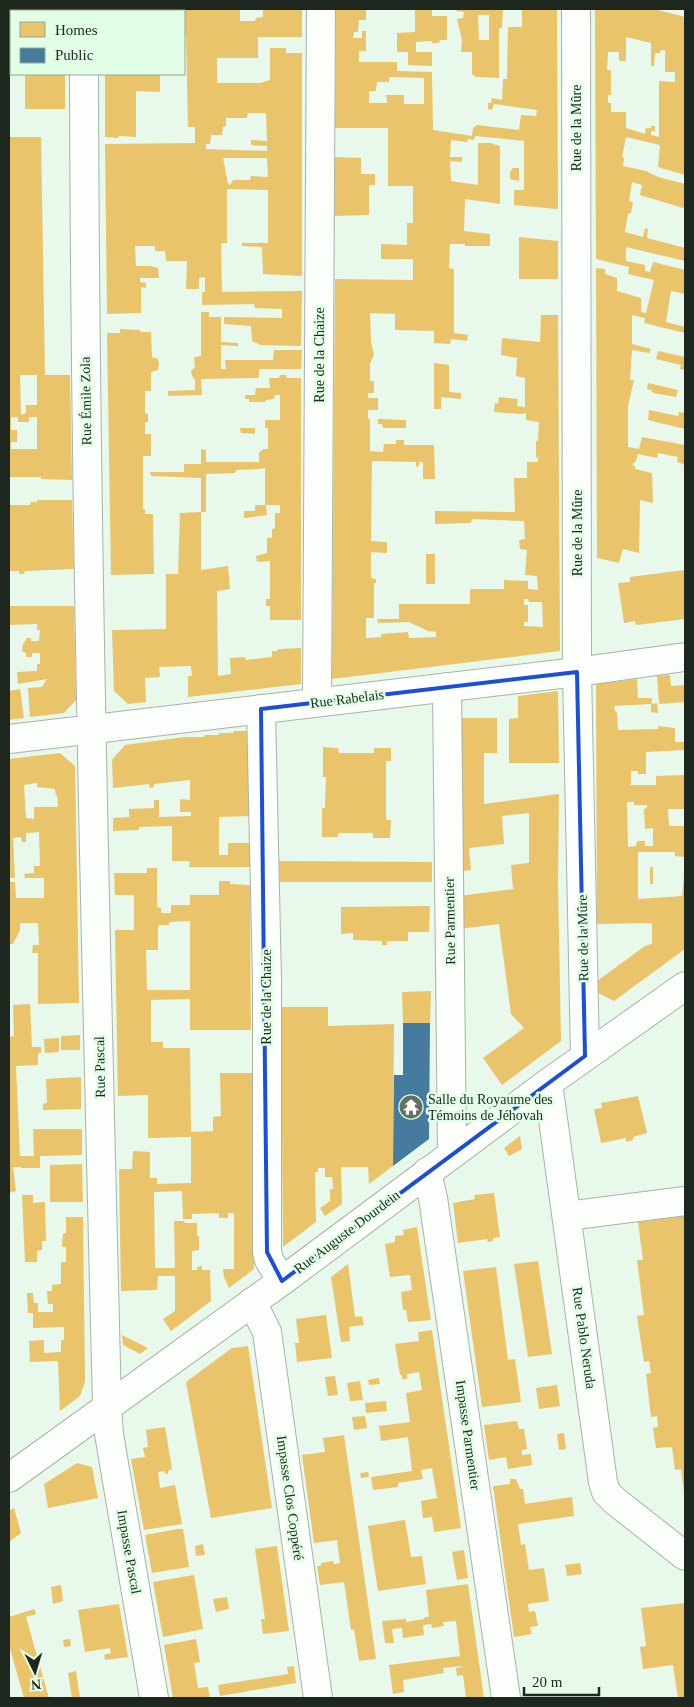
<svg xmlns="http://www.w3.org/2000/svg" width="694" height="1707" font-family="'Times New Roman',serif">
<style>
.homes{fill:#e9c46a;fill-rule:evenodd}
.public{fill:#457b9d}
.lines{fill:none;stroke-linecap:round;stroke-linejoin:round}
.minor-casing{stroke:#a7b3a9;stroke-width:30}
.minor{stroke:#fcfefc;stroke-width:28}
.marked{fill:none;stroke:#1d4ed8;stroke-width:4;stroke-linejoin:round}
.labels{text-anchor:middle;dominant-baseline:central;stroke-width:5;stroke-linejoin:round;paint-order:stroke}
.street-label{font-size:14px;fill:#1d271e;stroke:#e2fee7}
.poi-label{font-size:14px;fill:#1d271e;stroke:#e2fee7;text-anchor:start}
</style>
<rect width="100%" height="100%" fill="#e8f8eb"/>
<!-- homes -->
<g class="homes">
<rect x="27" y="9" width="36" height="2"/>
<rect x="101" y="9" width="37" height="2"/>
<path d="M181,9h59v12h15l1,-3 7,-1v-8h39v28h-44v21h-41v25h43l10,-3v-32h16v5h16v223l-39,-2 -1,-27 -20,-1v-3h26v-53l-41,-1v54h-6l1,49 80,-1 -1,55 -41,-1 -8,-4 -1,-15 -27,-2v-7l58,1v-9l-27,-1 -1,-4 -52,1v-13h3v-15l-6,1v11h-13l1,-28h-21l-1,-10h-10v-5h-20l1,20h14l8,2 1,10h-19v4l6,1v5l-5,-1v26l-34,1 -2,-170 90,-1v-16h-7l-2,-92h-2v-24h-3zM248,113h18l1,28 -16,-1v5l16,1v5l-61,-2v-5h4l1,-9h11l1,-8 3,-1v-8h21zM223,158h44l1,19 -17,-1 -1,4h-17l-3,5 -2,-1z"/>
<path d="M336,9h30v11h-7l-1,12h-4l-1,6h9v-7h4v20h-7v11h38v9l35,1 1,58 39,6 1,-8 4,-3 42,5 2,-15 15,1 1,-6 -43,-6 -2,6 -4,-1v-6h3l1,-5 10,2 1,-21h4l1,-52h14v-18h35l1,200 -44,-4v-15h10v-49l-49,-5 -1,4 -6,-1 -1,3 -16,-2 -1,17h12v5l-12,-1 1,20 27,4v-42h12l10,3v58l-35,-5 -1,32 26,3v12h-25v-2h-15l-1,24 5,1v64l14,2 -1,6 -16,-2 -1,5 -16,-1v-12l-39,-1v-16l-25,-1 1,29 3,12 -4,10v17h4v12h-6v5h10v12h-10v9h2v32l13,1 1,-8h12v-4h8v5h30l1,34h-12v-17h-4v4l-3,1v-5l-44,-1 -1,80 16,1v11l-16,-1v26l5,1v4h-2v35h-8v20l15,-1v-3l27,-2 1,6 27,-1v-5l-8,-1 -19,-9 -31,1 -1,-4h22v-15h71v-15h34v-9l24,1v8l10,1 -1,-14 -12,-1 2,-25 -7,-1 -1,-9 6,-1 -1,-18 -52,-2 -1,4 -36,1v-13l80,1 -1,-34h13v-16h11v-5l-2,1v-17l2,-1 1,-18 -13,-2v-7l-6,1 -26,-2 1,-9 3,1 1,-7 19,2 -1,7 8,1v-29l-9,-2 1,-18 -16,-3 1,-17 38,4 1,-27h17l2,336 -228,28 3,-400 78,1v-21h-32v-15l26,1v-22h6v-37h-25v-58h-53zM389,77l35,1v26h-20v-9h-18l1,8h-18v-12h7l1,-9h12zM524,599h4l1,3h13l1,25 -19,-1v-4h4v-17h-4z"/>
<path d="M415,9h17v7h15v24h-7l-1,3h-7v-2l-16,1v10h16v14l-24,-1v-13h-11v-19l18,-1z"/>
<path d="M456,9h47l-1,19h-3v50l-23,-1 -4,-3v-22h-11l1,-12 -5,-21 6,-1 1,-6 -8,-1zM478,15h11v25h-10z"/>
<path d="M595,9h59l31,8v158l-27,-8 2,-22 -34,-8 -4,20 2,1 -1,8 23,5 12,6 27,7v20l-2,4 -43,-13 2,-10 -10,-3 -3,19 4,1 -2,11 -3,1 -3,18 18,5 2,-9 3,1 -1,9 38,10v13l-59,-14v14l19,4v6l5,1 3,-10 32,8v24l-14,-3 -5,31 19,5v6l-41,-10 1,-5 -13,-3v29l19,5 -2,4 -17,-3 -2,30h4l-6,26v41l11,2 3,-12 43,8v20l-8,-3 1,-5 -20,-4 -1,5 -19,-4 -2,7 -4,4 3,1v3l17,4 1,30 -13,-3 -1,53 -16,-4 -4,14 -22,-5 -1,-290 9,1v5l12,4v13l24,7v14l5,1 8,-33 -26,-6 1,-7 -33,-8zM626,37l25,6v23h3l1,-13h5l1,-3h4v22h10v10l-16,-1v56l-8,-2v-4h4v-5h-4v2h-5l-1,6 -19,-6v-16h-15v-9h-3v-8h3v-25h-4l1,-18h11v9h7z"/>
<rect x="25" y="74" width="40" height="35"/>
<path d="M105,74h55v18l-24,-1v46l-17,-1 -1,2 -13,-1z"/>
<path d="M9,137h32l4,238h25l2,105 -31,-1v-2h-32zM20,375h17v30h-11v8l-5,2zM11,417h7v5h11v-5h8v32h-26v-7h6v-12h-6z"/>
<path d="M335,157l26,1v16h14v11h-6v30l-34,1z"/>
<path d="M513,168h6v13l-9,-2v-7z"/>
<path d="M519,237l39,4v38h-39z"/>
<path d="M201,312h8v5h12v25l17,1v3l-17,-1v24h5l-1,-9h48l1,-10h28l-1,19h-42v9l-58,1 1,16 -34,1v-5l27,-1v-10l-3,-4 -1,-5 4,-4 -1,-10 7,-1z"/>
<path d="M120,329l20,1v2h11l1,25 6,2 1,4 -1,7 -7,2v19h-6v22l3,1v8h-3v12h6v22h-8v53h2v5h8l1,60 -43,1 -4,-242h13z"/>
<path d="M658,351l27,6v13l-5,-1 1,-4 -25,-6z"/>
<path d="M434,363l15,2v27l12,1v6l-20,-2v12h-7z"/>
<path d="M280,375h6l1,3h14v242h-31v-14h-4v-7h4v-38l-13,1 -1,-6 11,-3v-15h5v-9l3,-1v-15h5v-8h-15v-37l-5,1 -24,1 -1,3 -29,1v38h-5v-34l-50,-2 -1,-4h34v-8h17v-15l5,1v12h53v-9l4,-4h5v-21h-3v-8h15v-25h-5l-1,4 -8,1 -1,2h-16v-3h-4v-4h10l1,-7h14l-1,-10h10z"/>
<path d="M648,383l30,7 -2,7 -23,-4 -2,-3 -4,-1z"/>
<path d="M649,410l29,6 1,-4 6,1v16l-37,-9z"/>
<path d="M378,419l28,1v8h-23l-1,-4h-4z"/>
<path d="M240,428h15v6l-14,-1z"/>
<path d="M37,500h35l2,69 -49,2 -1,3h-5v-3h-10v-66h21l1,-3h6z"/>
<path d="M255,505h11l1,10 -23,3v-7h11z"/>
<path d="M201,512v58l27,-4 2,23 -13,2 1,85 13,-2 -1,-16 15,-1 1,3 26,-3v-6h5l1,-2 23,-1v36l-113,13v-21h4l-1,-10 -32,1 1,10 -15,1 1,24 -18,2 -14,-13 -2,-61 54,-1v-55h12l2,-61z"/>
<rect x="426" y="554" width="9" height="30"/>
<path d="M685,570v49l-49,6 -1,-4 -11,2 -6,-40 12,-1v-5z"/>
<path d="M9,606h65l2,94 -12,13 -34,4 -2,-29 14,-1 5,-8 -29,5 -1,-12 20,-1v-7h3v-11h-8v4h-6v-4l-4,-2 1,-7 4,-6h4v3h8l1,-11h-3v-6l-28,1z"/>
<path d="M670,675l1,11 14,-1v17l-26,2 -2,-28z"/>
<path d="M637,679l1,19h14v6l5,-1 1,10 -7,-1v-8l-37,2 1,5 2,1 1,18 40,-1v-3l17,2v14h10v8l-39,2v22h-8v-3h-7v14h25v-9l29,-1v34h-17l1,17h16v31l-10,-1v-4h-37v47l44,-3 2,-20h1v73l-71,52 -16,-8 -1,-12 48,-35 7,-2v-21l-55,1 -1,-240zM627,802h7v3h13v3l-3,1 1,20 8,-1v18h-8v-5h-8l-1,5 -8,1z"/>
<path d="M20,689l4,29 -15,2v-29z"/>
<path d="M558,691l1,72h-50v-44l9,-1v-22z"/>
<path d="M462,718h35v35h-13v51l75,-10 -1,89 3,158 -59,44 -19,-27 41,-30 -13,-14 -12,-90 -40,5v-33l54,-7 -2,-24 18,-2v-50l-27,3 2,28 -35,4 2,22 -15,2 5,-25z"/>
<path d="M234,731h16v85l-31,1v38h9v-12h22v24h-61l1,-6h-18v-35l-33,1v3l-26,1v-13l16,-1v-8l25,-1v-8h5v17l32,-1v-4h-11v-13l10,1v-20l-36,4v3l-4,1 -1,-4 -36,4 -1,-28 13,-15 60,-8h19l1,-2h14v-2h14z"/>
<path d="M323,747l15,1 1,5h35v-5h17v13h-5v59h5l-1,18h-17v-5h-35v4h-16v-29h3l1,-31h-3z"/>
<path d="M60,753l15,13 4,237 -41,1v-51h-6l1,-8h6l-1,-22h-18v7l-7,14h-3l-1,-62h6l1,16h28v-20h-19l-1,-4 10,-1v-7h6l-1,-34 -13,1v9h-4l-1,-5 -8,1 2,40h-6v-119zM37,783v4l18,2 1,7 1,-1 1,12h-24v12l-8,-1 -2,-33z"/>
<path d="M279,861l153,1v20h-152z"/>
<rect x="650" y="867" width="3" height="17"/>
<path d="M147,868h10v39l4,1v5h10v-8h19v-10h29v-14h11v3l20,1 1,145h-61v-31l-39,1v42h12v6h27l1,84 22,-1v-14l8,-1 -1,-43h32l2,196 -25,19 -5,-11 -1,-8h11v-56h-6v5h-9v-5l-27,1v5h-9l-1,-28 -28,1 1,76h20l-1,-47h10l1,2h12v13h2v14l-7,1v19h5v-3l5,-1v4h8l1,31 -40,30 -8,-12 12,-8v-35h-17l-1,14 -36,1 -2,-122h13l1,-18 17,1v26h7v6l34,-1v-46l-43,1v-43l-30,1 -3,-166h19v-35h-19l-1,-22h33zM190,921v69h-43l-1,-40h12v-25h11v-3z"/>
<path d="M430,906l-1,26h-21v9h-21v4h-5v-4l-29,-1v-7l-12,1v-27z"/>
<path d="M431,991l-1,32h-27l-1,-31z"/>
<path d="M30,1004l2,43h9v6h-3v12l-22,1 4,90h14l-1,-27h49v26l-42,1v12h-19v-1h-8l3,24 -7,2v-156l5,-1 -1,-31z"/>
<path d="M281,1007h47v19l66,-2 -1,142 -24,18 -1,-17h-27l1,37 -17,12 -5,-8 10,-7v-12h3l-1,-12h-7v-9h-7v4h-3l1,50 -33,25z"/>
<path d="M80,1035v15h-19v-14z"/>
<path d="M59,1038v14l-14,1 -1,-14z"/>
<path d="M81,1077v32l-38,1v-6l4,-1 -1,-24z"/>
<path d="M638,1096l9,37 -14,4v3l-7,2v-4l-25,5 -7,-34 8,-1 -1,-5z"/>
<path d="M520,1136l2,13 -13,7 -5,-8z"/>
<path d="M82,1164l1,38h-33v-37z"/>
<path d="M494,1193l6,44 -7,1v3l-5,1 -1,-3 -29,4 -5,-40 22,-4 -1,-4z"/>
<path d="M22,1195h11v8l12,-1 1,39h-4v9l-5,1v11h-12z"/>
<path d="M685,1216v276h-1l-3,-23 -6,1 -3,-23 -16,1 -3,-20 5,-1 -1,-11 -6,1 -5,-43 5,-1 -2,-12 -5,1 -7,-46 7,-1 -7,-55h6l-5,-38z"/>
<path d="M66,1217h17l2,165 -5,14 -20,15 -2,-50 -28,1 -1,-21 15,-1v13l17,-1v-12h3v-13l-31,1v-15h-5l-1,-20h6l1,10h4v9h15v-8h-5l-1,-13h5v-6l9,-1v-22h5v-15h-4l1,-13 3,-1z"/>
<path d="M417,1227l14,93 -23,2 -2,-12h-3l-2,-18 11,-2 -2,-15 -20,2 -5,-33 10,-2v-6l9,-1 -1,-5z"/>
<path d="M538,1261l14,93 -24,3 -14,-93z"/>
<path d="M348,1264l7,53 7,-1 2,9 -15,2 1,14 -9,1 -10,-65z"/>
<path d="M496,1267l12,93 7,-1 6,43 -39,5 -19,-136z"/>
<path d="M326,1315l6,43 -35,4 -2,-19h4l-3,-24z"/>
<path d="M432,1330l29,198 -27,4 -2,-15 -9,1 -2,-17 16,-3 -5,-30 -11,2 2,9 -25,4v4l-25,3 -2,-13 41,-6 -4,-34 -27,4 -2,-15 31,-4 -4,-29 16,-3 -3,-18 -12,2v5h-5v-4h-2l-5,-31 24,-3 -1,-9z"/>
<path d="M122,1335l26,13 -8,6 -17,-9z"/>
<path d="M248,1346l24,162 -61,10 -25,-136 46,-34z"/>
<path d="M335,1376l3,19 -10,1 -3,-19z"/>
<path d="M379,1378l1,6 -11,1 -1,-5z"/>
<path d="M360,1381l3,19 -13,1 -3,-18z"/>
<path d="M557,1385l3,21 -21,3 -3,-21z"/>
<path d="M386,1401l1,10 -21,2 -1,-10z"/>
<path d="M365,1416l2,12 -13,2 -2,-13z"/>
<path d="M517,1421l2,8h5l3,20 -5,1v5l9,-1 1,11 -24,4 -2,-12 -17,3 -5,-35z"/>
<path d="M165,1427l7,42 -4,2v3h-3l-1,-3 -6,1 2,16 15,-3 7,39 -38,6 -13,-71 14,-2 -2,-9 5,-1 -2,-17z"/>
<path d="M564,1433l2,16 -7,1 -2,-16z"/>
<path d="M344,1435l32,224 -17,2 -5,-32 -3,1 -7,-48 -24,3 -3,-19h4v-3l12,-2 1,3 6,-1 -3,-23 -23,3 -12,-88 23,-3 -2,-14z"/>
<path d="M77,1463l15,4 6,31 -50,10 -4,-24z"/>
<path d="M368,1472l1,5 -8,1 -1,-5z"/>
<path d="M510,1479h6l4,10h3l2,15 47,-7 2,19 -56,8 3,21 4,-1 4,26 15,-2 5,33 -21,3 1,8 6,-1 3,15 -8,1 2,7 -18,3 -21,-151 17,-2z"/>
<path d="M14,1508l7,25 -12,9v-31z"/>
<path d="M405,1520l6,37 11,-1 4,28 -48,7 -10,-65z"/>
<path d="M178,1529h5l6,38 -37,6 -7,-38z"/>
<path d="M203,1544l2,11 -9,1 -1,-10z"/>
<path d="M277,1546l12,85 -26,3 -2,-15h4l-10,-70z"/>
<path d="M464,1550l4,28 -11,2 -5,-28z"/>
<path d="M580,1563l2,11 -15,2 -2,-11z"/>
<path d="M194,1575l9,54 -40,8 -10,-55z"/>
<path d="M468,1584l16,114h-18l-3,-23 -6,1 -1,-8 6,-1 -1,-1 -18,2 1,5 -41,7 1,12 -11,2 -4,-29 71,-9 -4,-35 -13,1 1,4 -12,2 -1,-4 -8,1 1,10 -21,3 -1,-10 -10,1 2,14h-9l-3,-22 24,-2v3l18,-3 1,-2h4l-3,-27z"/>
<path d="M61,1585l2,16 -10,3 -2,-17z"/>
<path d="M227,1597l2,12 -13,3 -3,-13z"/>
<path d="M685,1603v95h-7l-5,-33 -30,4 -3,-22 6,-1 -5,-38z"/>
<path d="M119,1604l9,53 -23,3 -1,-5 7,-2 -1,-5 -25,4 -7,-42z"/>
<path d="M34,1609l2,5 -10,3 23,81h-25l-15,-53v-28z"/>
<path d="M70,1639l1,7 -7,1 -1,-7z"/>
<path d="M196,1639l4,23 -6,1 4,25 10,-1 2,11h-37l-9,-53z"/>
<path d="M294,1666l2,17 -76,13 -2,-11 70,-11 -1,-7z"/>
<path d="M76,1671l4,27h-8l-4,-25z"/>
</g>
<!-- public -->
<path class="public" d="M403,1023h27l-1,116 -36,27 1,-91h9z"/>
<g class="lines">
<defs>
<g id="minor">
<path d="M84,9v2"/>
<path d="M576,9l1,663 8,384"/>
<path d="M84,74c1,444 12,888 23,1332l2,28 45,264"/>
<path d="M447,687l5,467"/>
<path d="M317,702l4,-693"/>
<path d="M261,709l6,272v271l2,8 13,21"/>
<path d="M9,739l568,-67 108,-15"/>
<path d="M548,1083l55,399 3,10 9,9 70,55"/>
<path d="M427,1172l6,26 73,500"/>
<path d="M567,1216l118,-15"/>
<path d="M252,1302l15,30 51,366"/>
<path d="M9,1478l273,-197 266,-198 137,-97"/>
</g>
</defs>
<!-- minor casing -->
<use href="#minor" class="minor-casing"/>
<!-- minor -->
<use href="#minor" class="minor"/>
</g>
<!-- marked area -->
<path class="marked" d="M577,672l8,384 -303,225 -15,-29 -6,-543z"/>
<!-- icons -->
<defs>
<symbol id="temple-disc" viewBox="-11 -11 22 22"><circle r="9.5" fill="#647066" stroke="#e2fee7"/><path d="M0-6L5-2H3V0L6.5 2.5H4V6H1.5V3h-3V6H-4V2.5H-6.5L-3 0V-2H-5Z" fill="#fff"/></symbol>
</defs>
<g fill-rule="evenodd">
<use href="#temple-disc" x="397" y="1093" width="28" height="28"/>
</g>
<g class="labels">
<!-- street labels -->
<g class="street-label">
<text transform="translate(576 128) rotate(-90)">Rue de la Mûre</text>
<text transform="translate(319 355) rotate(-90)">Rue de la Chaize</text>
<text transform="translate(86 401) rotate(-91)">Rue Émile Zola</text>
<text transform="translate(577 533) rotate(-90)">Rue de la Mûre</text>
<text transform="translate(347 699) rotate(-7)">Rue Rabelais</text>
<text transform="translate(450 921) rotate(-91)">Rue Parmentier</text>
<text transform="translate(583 938) rotate(-91)">Rue de la Mûre</text>
<text transform="translate(266 997) rotate(-90)">Rue de la Chaize</text>
<text transform="translate(100 1067) rotate(-91)">Rue Pascal</text>
<text transform="translate(347 1232) rotate(-37)">Rue Auguste Dourdein</text>
<text transform="translate(584 1338) rotate(82)">Rue Pablo Neruda</text>
<text transform="translate(468 1435) rotate(82)">Impasse Parmentier</text>
<text transform="translate(290 1498) rotate(82)">Impasse Clos Coppéré</text>
<text transform="translate(129 1552) rotate(80)">Impasse Pascal</text>
</g>
<!-- poi labels -->
<g class="poi-label">
<text x="428" y="1099">Salle du Royaume des<tspan x="428" dy="16">Témoins de Jéhovah</tspan></text>
</g>
</g>
<!-- border -->
<rect width="694" height="1707" fill="none" stroke="#1d271e" stroke-width="20"/>
<!-- legend -->
<rect x="10" y="10" width="175" height="65" fill="#e2fee7" stroke="#93a897"/>
<rect x="20" y="22" width="25" height="15" fill="#e9c46a" stroke="#93a897"/>
<text x="55" y="35" font-size="15" fill="#1d271e">Homes</text>
<rect x="20" y="48" width="25" height="15" fill="#457b9d" stroke="#93a897"/>
<text x="55" y="60" font-size="15" fill="#1d271e">Public</text>
<!-- north arrow -->
<g transform="translate(35 1672) rotate(175)" stroke="#e2fee7" stroke-width="4" paint-order="stroke">
<path d="M0-4L9 19L0 12L-9 19Z" fill="#1d271e"/>
<text y="-8" font-size="14" font-weight="bold" text-anchor="middle" fill="#1d271e">N</text>
</g>
<!-- scale -->
<path d="M524 1687v8h75v-8" fill="none" stroke="#1d271e" stroke-width="2.5"/>
<text x="532" y="1687" font-size="15" fill="#1d271e" stroke="#e2fee7" stroke-width="4" paint-order="stroke">20 m</text>
</svg>
